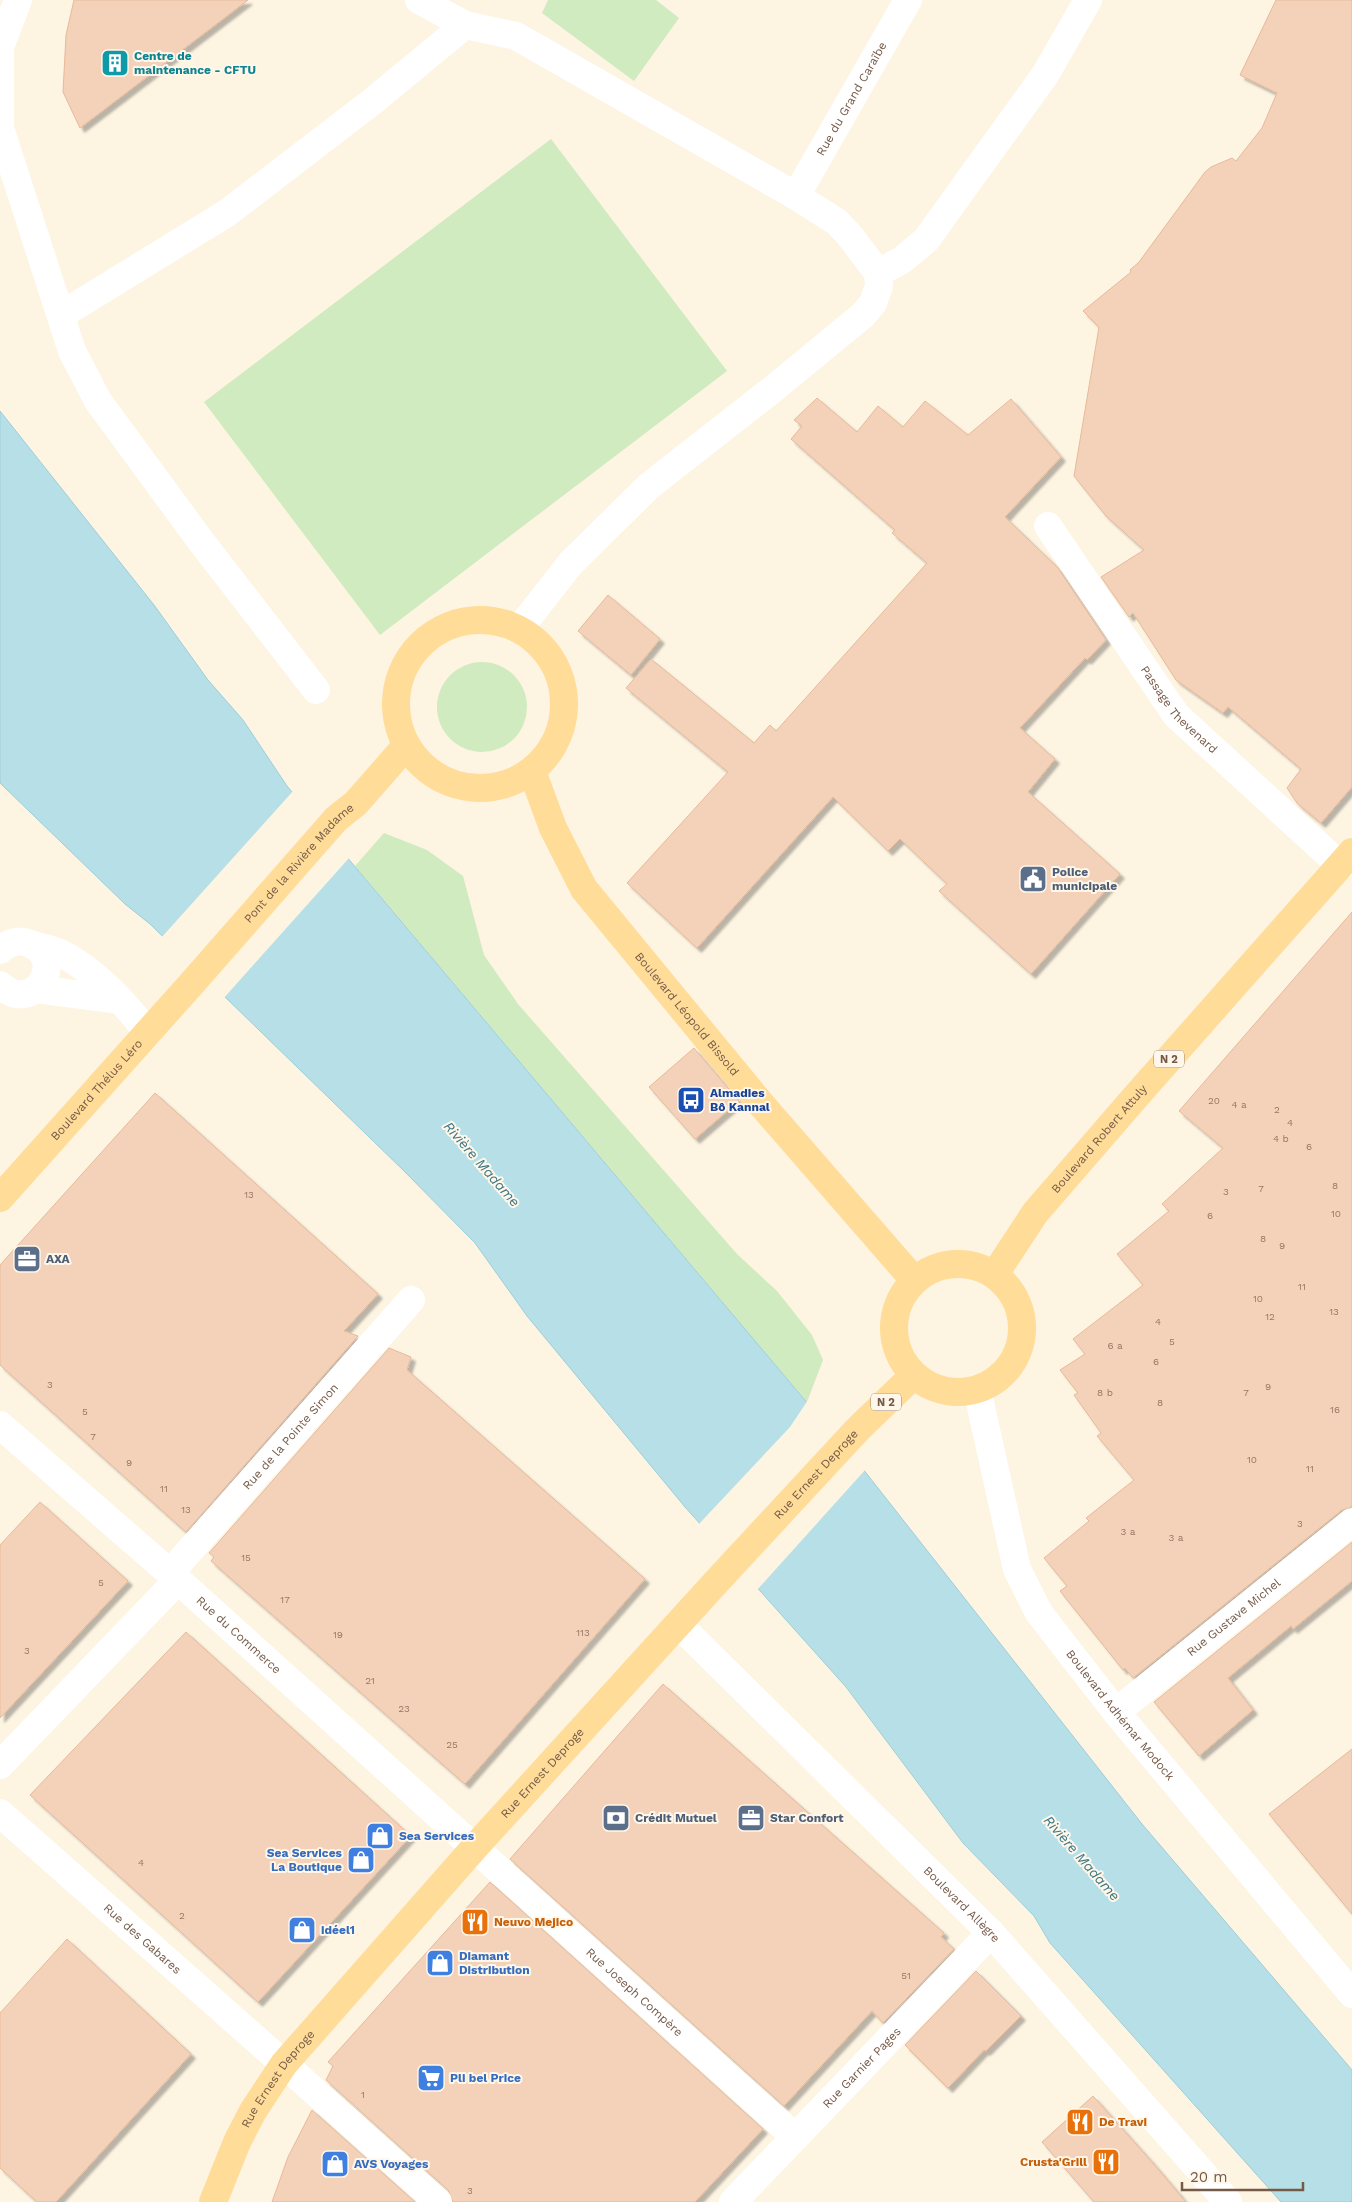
<svg xmlns="http://www.w3.org/2000/svg" width="1352" height="2202" font-family="'Work Sans',sans-serif">
<style>
.green{fill:#d0ebc0}
.water{fill:#b6dfe7;stroke:#9cceda}
.pier{fill:#fdf4e2}
.building{fill:#f4d2b9;stroke:#e7b999;filter:url(#shadow)}
.lines{fill:none;stroke-linecap:round;stroke-linejoin:round}
.street{stroke:#fff;stroke-width:28}
.secondary{stroke:#fff;stroke-width:28}
.primary{stroke:#ffdc98;stroke-width:28}
.labels{text-anchor:middle;dominant-baseline:central;stroke-width:4;stroke-linejoin:round;paint-order:stroke}
.number-label{font-size:10px;fill:#967864}
.shield{fill:#fff7ea;stroke:#9f8979;stroke-width:1}
.shield-label{font-size:11px;font-weight:bold;fill:#765a48}
.culture-label{font-size:12px;font-weight:bold;fill:#0d838f;stroke:#fff7ea;text-anchor:start}
.street-label{font-size:12px;fill:#765a48;stroke:#fff7ea}
.service-label{font-size:12px;font-weight:bold;fill:#4e5e75;stroke:#fff7ea;text-anchor:start}
.transit-label{font-size:12px;font-weight:bold;fill:#164399;stroke:#fff7ea;text-anchor:start}
.shop-label{font-size:12px;font-weight:bold;fill:#366cbe;stroke:#fff7ea;text-anchor:start}
.food-label{font-size:12px;font-weight:bold;fill:#c56008;stroke:#fff7ea;text-anchor:start}
.water-label{font-size:14px;font-style:italic;fill:#3d7683;stroke:#fff7ea}
</style>
<defs>
<filter id="shadow"><feDropShadow dx="4.5" dy="4.5" stdDeviation="1" flood-color="#0004"/></filter>
</defs>
<rect width="100%" height="100%" fill="#fdf4e2"/>
<!-- green -->
<g class="green">
<path d="M548,0h108l23,18 -45,63 -92,-68z"/>
<path d="M551,139l176,232 -347,264 -176,-233z"/>
<circle cx="482" cy="707" r="45"/>
<path d="M384,833l43,17 36,26 21,79 34,49 219,250 40,37 35,44 11,25 -16,42 -452,-536z"/>
</g>
<!-- water -->
<path class="water" d="M0,411l154,194 54,75 35,40 44,66 576,683 279,355 210,246v132h-71l-231,-259 -16,-27 -71,-73 -117,-156 -161,-180 -158,-191 -52,-73 -71,-72 -254,-247 -25,-20 -125,-121z"/>
<!-- pier -->
<g class="pier">
<path d="M294,790l56,67 -127,142 -62,-61z"/>
<path d="M808,1400l58,69 -109,121 -59,-65 92,-98z"/>
</g>
<!-- building -->
<g class="building">
<path d="M74,0h174l-168,128 -17,-36 3,-57z"/>
<path d="M1276,0h76v787l-31,36 -24,-20 -10,-15 14,-19 -73,-62 -5,6 -47,-33 -43,-67 -4,4 -28,-40 43,-27 -38,-34 -32,-40 25,-149 -16,-16 48,-39 -1,-2 9,-8 66,-90 6,-5 21,-9 4,3 26,-33 15,-35 -37,-18z"/>
<path d="M817,398l40,34 21,-26 25,21 22,-26 43,34 43,-36 50,58 -56,60 53,51 48,72 -19,20 -2,-2 -65,70 35,31 -27,33 92,82 -89,100 -92,-83 8,-7 -47,-45 -12,12 -55,-54 -136,151 -70,-65 101,-111 -102,-84 25,-29 103,84 16,-18 6,6 151,-168 -35,-30 3,-3 -104,-91 11,-13 -8,-6z"/>
<path d="M608,595l52,44 -29,36 -53,-44z"/>
<path d="M1352,912v595l-10,3 -209,168 -8,-10 -2,2 -63,-79 7,-5 -23,-28 45,-37 -3,-3 48,-38 -37,-44 4,-3 -27,-38 4,-2 -18,-23 25,-16 -12,-15 70,-54 -26,-31 52,-43 -7,-7 61,-56 -44,-37z"/>
<path d="M694,1048l45,53 -44,38 -46,-52z"/>
<path d="M155,1093l223,201 -34,37 14,5 -172,196 -186,-167v-100z"/>
<path d="M389,1348l22,9 -4,13 238,209 -180,205 -254,-223 3,-4 -5,-4z"/>
<path d="M40,1502l88,79 -128,137v-173z"/>
<path d="M1352,1542v39l-59,48 -2,-3 -63,52 25,32 -54,46 -45,-54z"/>
<path d="M186,1632l225,204 -153,166 -228,-207z"/>
<path d="M663,1684l281,249 -3,4 13,12 -71,74 -11,-12 -88,95 -274,-247z"/>
<path d="M1352,1749v165l-83,-100z"/>
<path d="M490,1882l273,247 -68,73h-242l-5,-12 -122,-110 7,-14 -5,-4z"/>
<path d="M67,1939l124,115 -135,148h-19l-37,-34v-155z"/>
<path d="M976,1971l45,45 -35,35 -2,-1 -36,38 -43,-43z"/>
<path d="M1093,2096l59,66 34,40h-92l-52,-60z"/>
<path d="M312,2110l103,92h-143l16,-45z"/>
</g>
<g class="lines">
<!-- street -->
<g class="street">
<path d="M18,0l-18,47v81l72,223 26,50 102,139 116,150"/>
<path d="M419,0l46,25 51,11 280,160 41,26 13,14 28,37 1,13 -6,17 -10,12 -90,74 -124,97 -79,78 -50,64"/>
<path id="s1" d="M796,196l112,-196"/>
<path d="M878,273l24,-13 24,-20 119,-165 43,-75"/>
<path d="M61,315l166,-102 146,-112 92,-76"/>
<path id="s2" d="M1048,526l128,189 165,151"/>
<path d="M34,945c8,3 18,4 26,8 35,17 65,50 88,80"/>
<path d="M0,950c8,-7 18,-11 28,-7 41,15 6,74 -28,42"/>
<path d="M36,989l84,11"/>
<path id="s3" d="M977,1389l40,180 22,44 77,99 236,282"/>
<path id="s4" d="M0,1425l170,148 625,564"/>
<path id="s5" d="M170,1573l241,-273"/>
<path id="s6" d="M1116,1712l236,-190"/>
<path d="M0,1765l178,-185"/>
<path id="s7" d="M0,1813l284,251"/>
<path id="s8" d="M733,2202l258,-269"/>
</g>
<!-- secondary -->
<g class="secondary">
<path id="s9" d="M678,1624l313,309 237,269"/>
<path d="M284,2064l154,138"/>
</g>
<!-- primary -->
<g class="primary">
<circle cx="480" cy="704" r="84"/>
<path id="s10" d="M532,771l21,57 31,61 177,215 153,176"/>
<path id="s11" d="M0,1198l193,-216 143,-163 20,-16 50,-57"/>
<circle cx="958" cy="1328" r="64"/>
<path id="s12" d="M995,1274l40,-61 103,-119 214,-242"/>
<path id="s13" d="M213,2202l24,-60 16,-31 31,-47 191,-217 243,-267 140,-151 56,-54"/>
</g>
</g>
<!-- icons -->
<defs>
<symbol id="building-square" viewBox="-11 -11 22 22"><rect x="-9" y="-9" width="18" height="18" rx="4" fill="#0f9aa8" stroke="#fff7ea"/><path d="M-4-6H4V6H1V3H-1V6H-4ZM-2.5-4.3h1.7v1.8h-1.7ZM.8-4.3h1.7v1.8H.8ZM-2.5-1h1.7V.8h-1.7ZM.8-1h1.7V.8H.8Z" fill="#fff"/></symbol>
<symbol id="civic-square" viewBox="-11 -11 22 22"><rect x="-9" y="-9" width="18" height="18" rx="4" fill="#5c6f8a" stroke="#fff7ea"/><path d="M-.6-6.5H3V-4.5H.6V-3L4-1V1h2V6H-6V1h2V-1L-.6-3ZM-1.2 2.5V6h2.4V2.5Z" fill="#fff"/></symbol>
<symbol id="bus-square" viewBox="-11 -11 22 22"><rect x="-9" y="-9" width="18" height="18" rx="4" fill="#1a4fb4" stroke="#fff7ea"/><path d="M-5-6H5V4H4V6H2V4H-2V6H-4V4H-5ZM-3.5-4V0h7V-4ZM-3.5 1.2v1.5H-2V1.2ZM2 1.2v1.5H3.5V1.2Z" fill="#fff"/></symbol>
<symbol id="office-square" viewBox="-11 -11 22 22"><rect x="-9" y="-9" width="18" height="18" rx="4" fill="#5c6f8a" stroke="#fff7ea"/><path d="M-6-3h4V-5.5h4V-3h4V5H-6ZM-1-4.5V-3h2v-1.5ZM-6 0V1H6V0Z" fill="#fff"/></symbol>
<symbol id="bank-square" viewBox="-11 -11 22 22"><rect x="-9" y="-9" width="18" height="18" rx="4" fill="#5c6f8a" stroke="#fff7ea"/><path d="M-6-4H6V4H-6ZM0-2.3a2.3 2.3 0 1 0 0 4.6a2.3 2.3 0 1 0 0-4.6Z" fill="#fff"/></symbol>
<symbol id="shop-square" viewBox="-11 -11 22 22"><rect x="-9" y="-9" width="18" height="18" rx="4" fill="#3f7fe0" stroke="#fff7ea"/><path d="M-5-2.5h2.3a2.7 3.5 0 0 1 5.4 0H5L5.5 6h-11ZM-1.5-2.5h3a1.5 2.3 0 0 0-3 0Z" fill="#fff"/></symbol>
<symbol id="restaurant-square" viewBox="-11 -11 22 22"><rect x="-9" y="-9" width="18" height="18" rx="4" fill="#e8710a" stroke="#fff7ea"/><path d="M-5-6h1v4h1v-4h1v4h1v-4h1v5L-1.5 .5V6h-2V.5L-5-1ZM5-6V6H3V1.5H1.5Q1.5-4 5-6Z" fill="#fff"/></symbol>
<symbol id="supermarket-square" viewBox="-11 -11 22 22"><rect x="-9" y="-9" width="18" height="18" rx="4" fill="#3f7fe0" stroke="#fff7ea"/><path d="M-6-5.5h2.5l.6 2H6L4.5 2H-2.5L-4.4-4H-6ZM-1.5 3.2a1.3 1.3 0 1 0 .1 0ZM3 3.2a1.3 1.3 0 1 0 .1 0Z" fill="#fff"/></symbol>
</defs>
<g fill-rule="evenodd">
<use href="#building-square" x="99" y="47" width="32" height="32"/>
<use href="#civic-square" x="1017" y="863" width="32" height="32"/>
<use href="#bus-square" x="675" y="1084" width="32" height="32"/>
<use href="#office-square" x="11" y="1243" width="32" height="32"/>
<use href="#bank-square" x="600" y="1802" width="32" height="32"/>
<use href="#office-square" x="735" y="1802" width="32" height="32"/>
<use href="#shop-square" x="364" y="1820" width="32" height="32"/>
<use href="#shop-square" x="345" y="1844" width="32" height="32"/>
<use href="#restaurant-square" x="459" y="1906" width="32" height="32"/>
<use href="#shop-square" x="286" y="1914" width="32" height="32"/>
<use href="#shop-square" x="424" y="1947" width="32" height="32"/>
<use href="#supermarket-square" x="415" y="2062" width="32" height="32"/>
<use href="#restaurant-square" x="1064" y="2106" width="32" height="32"/>
<use href="#restaurant-square" x="1090" y="2146" width="32" height="32"/>
<use href="#shop-square" x="319" y="2148" width="32" height="32"/>
</g>
<g class="labels">
<!-- number labels -->
<g class="number-label">
<text x="1214" y="1100">20</text>
<text x="1239" y="1104">4 a</text>
<text x="1277" y="1109">2</text>
<text x="1290" y="1122">4</text>
<text x="1281" y="1138">4 b</text>
<text x="1309" y="1146">6</text>
<text x="1335" y="1185">8</text>
<text x="1261" y="1188">7</text>
<text x="1226" y="1191">3</text>
<text x="249" y="1194">13</text>
<text x="1336" y="1213">10</text>
<text x="1210" y="1215">6</text>
<text x="1263" y="1238">8</text>
<text x="1282" y="1245">9</text>
<text x="1302" y="1286">11</text>
<text x="1258" y="1298">10</text>
<text x="1334" y="1311">13</text>
<text x="1270" y="1316">12</text>
<text x="1158" y="1321">4</text>
<text x="1172" y="1341">5</text>
<text x="1115" y="1345">6 a</text>
<text x="1156" y="1361">6</text>
<text x="50" y="1384">3</text>
<text x="1268" y="1386">9</text>
<text x="1105" y="1392">8 b</text>
<text x="1246" y="1392">7</text>
<text x="1160" y="1402">8</text>
<text x="1335" y="1409">16</text>
<text x="85" y="1411">5</text>
<text x="93" y="1436">7</text>
<text x="1252" y="1459">10</text>
<text x="129" y="1462">9</text>
<text x="1310" y="1468">11</text>
<text x="164" y="1488">11</text>
<text x="186" y="1509">13</text>
<text x="1300" y="1523">3</text>
<text x="1128" y="1531">3 a</text>
<text x="1176" y="1537">3 a</text>
<text x="246" y="1557">15</text>
<text x="101" y="1582">5</text>
<text x="285" y="1599">17</text>
<text x="583" y="1632">113</text>
<text x="338" y="1634">19</text>
<text x="27" y="1650">3</text>
<text x="370" y="1680">21</text>
<text x="404" y="1708">23</text>
<text x="452" y="1744">25</text>
<text x="141" y="1862">4</text>
<text x="182" y="1915">2</text>
<text x="906" y="1975">51</text>
<text x="363" y="2094">1</text>
<text x="470" y="2190">3</text>
</g>
<!-- shield labels -->
<g class="shield">
<rect x="1154" y="1050.5" width="30" height="17" rx="4"/>
<rect x="871" y="1393.5" width="30" height="17" rx="4"/>
</g>
<g class="shield-label">
<text x="1169" y="1059">N 2</text>
<text x="886" y="1402">N 2</text>
</g>
<!-- culture labels -->
<g class="culture-label">
<text x="134" y="56">Centre de<tspan x="134" dy="14">maintenance - CFTU</tspan></text>
</g>
<!-- street labels -->
<g class="street-label">
<text stroke="none"><textPath href="#s1" startOffset="112">Rue du Grand Caraïbe</textPath></text>
<text stroke="none"><textPath href="#s2" startOffset="226">Passage Thevenard</textPath></text>
<text stroke="none"><textPath href="#s11" startOffset="449">Pont de la Rivière Madame</textPath></text>
<text stroke="none"><textPath href="#s10" startOffset="291">Boulevard Léopold Bissold</textPath></text>
<text stroke="none"><textPath href="#s11" startOffset="145">Boulevard Thélus Léro</textPath></text>
<text stroke="none"><textPath href="#s12" startOffset="171">Boulevard Robert Attuly</textPath></text>
<text stroke="none"><textPath href="#s5" startOffset="182">Rue de la Pointe Simon</textPath></text>
<text stroke="none"><textPath href="#s13" startOffset="950">Rue Ernest Deproge</textPath></text>
<text stroke="none"><textPath href="#s6" startOffset="151">Rue Gustave Michel</textPath></text>
<text stroke="none"><textPath href="#s4" startOffset="318">Rue du Commerce</textPath></text>
<text stroke="none"><textPath href="#s3" startOffset="364">Boulevard Adhémar Modock</textPath></text>
<text stroke="none"><textPath href="#s13" startOffset="545">Rue Ernest Deproge</textPath></text>
<text stroke="none"><textPath href="#s9" startOffset="399">Boulevard Allègre</textPath></text>
<text stroke="none"><textPath href="#s7" startOffset="190">Rue des Gabares</textPath></text>
<text stroke="none"><textPath href="#s4" startOffset="851">Rue Joseph Compère</textPath></text>
<text stroke="none"><textPath href="#s8" startOffset="186">Rue Garnier Pages</textPath></text>
<text stroke="none"><textPath href="#s13" startOffset="140">Rue Ernest Deproge</textPath></text>
</g>
<!-- service labels -->
<g class="service-label">
<text x="1052" y="872">Police<tspan x="1052" dy="14">municipale</tspan></text>
<text x="46" y="1259">AXA</text>
<text x="635" y="1818">Crédit Mutuel</text>
<text x="770" y="1818">Star Confort</text>
</g>
<!-- transit labels -->
<g class="transit-label">
<text x="710" y="1093">Almadies<tspan x="710" dy="14">Bô Kannal</tspan></text>
</g>
<!-- shop labels -->
<g class="shop-label">
<text x="399" y="1836">Sea Services</text>
<text x="342" y="1853" text-anchor="end">Sea Services<tspan x="342" dy="14">La Boutique</tspan></text>
<text x="321" y="1930">idéel1</text>
<text x="459" y="1956">Diamant<tspan x="459" dy="14">Distribution</tspan></text>
<text x="450" y="2078">Pli bel Price</text>
<text x="354" y="2164">AVS Voyages</text>
</g>
<!-- food labels -->
<g class="food-label">
<text x="494" y="1922">Neuvo Mejico</text>
<text x="1099" y="2122">De Travi</text>
<text x="1087" y="2162" text-anchor="end">Crusta'Grill</text>
</g>
<!-- water labels -->
<g class="water-label">
<text transform="translate(482 1164) rotate(49)">Rivière Madame</text>
<text transform="translate(1082 1858) rotate(49)">Rivière Madame</text>
</g>
</g>
<!-- scale -->
<path d="M1182 2182v8h121v-8" fill="none" stroke="#765a48" stroke-width="2.5"/>
<text x="1190" y="2182" font-size="15" fill="#765a48" stroke="#fff7ea" stroke-width="4" paint-order="stroke">20 m</text>
</svg>
